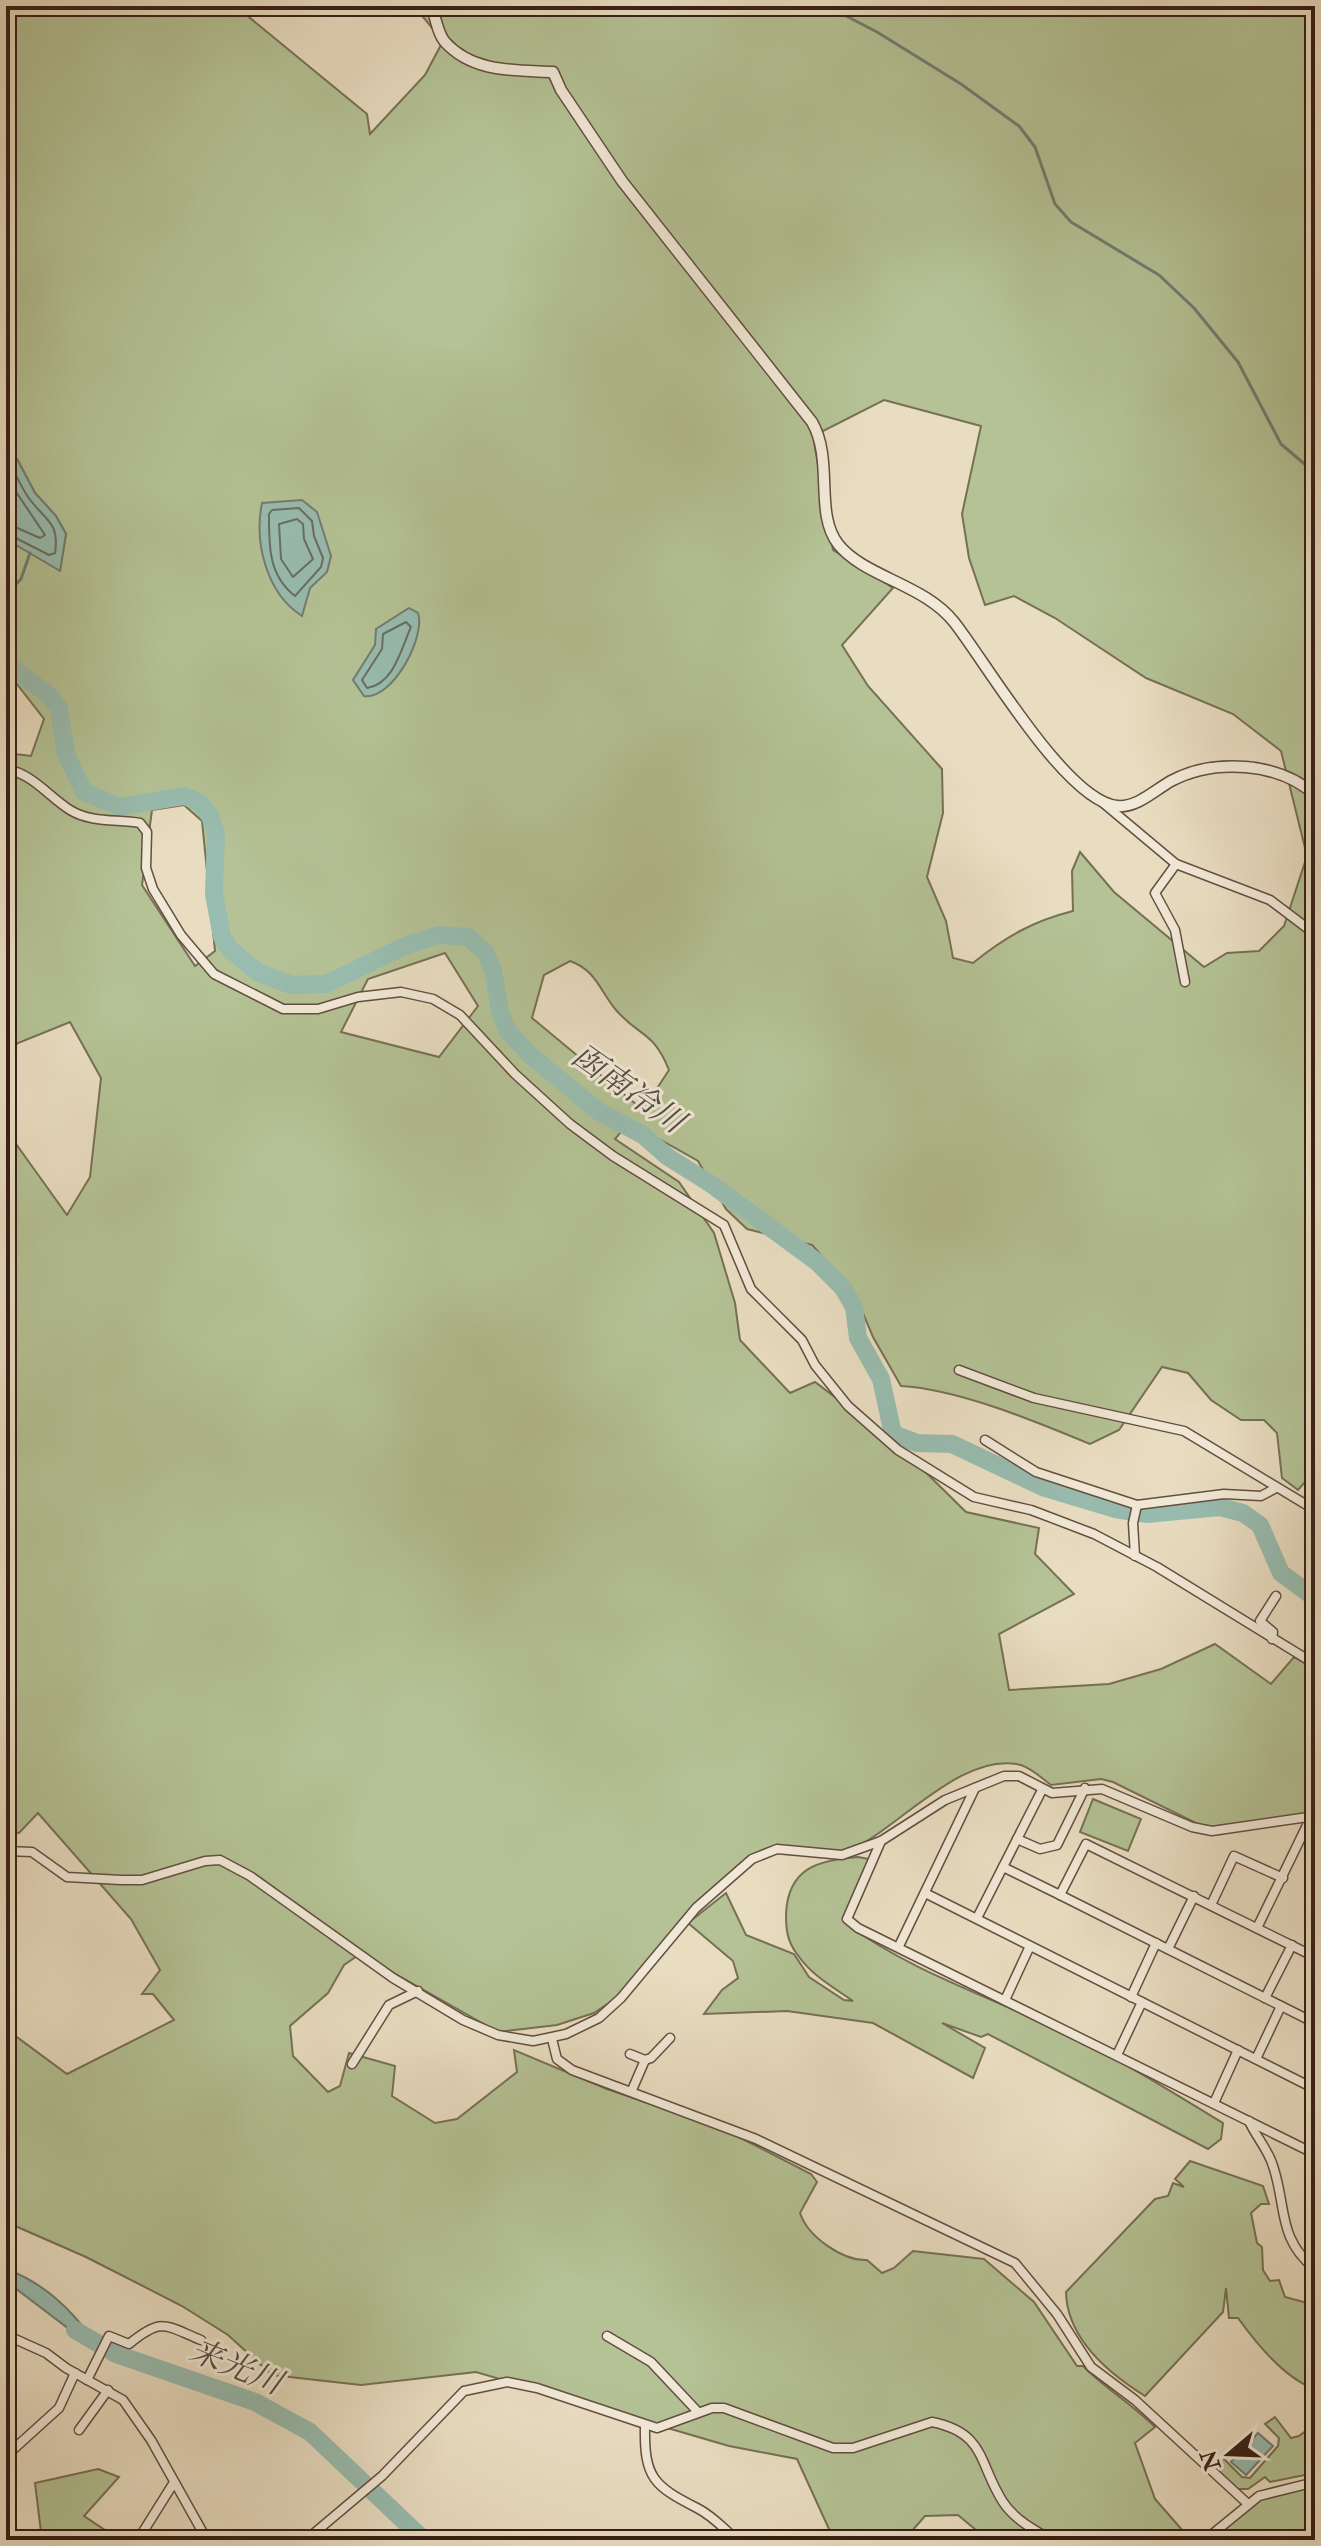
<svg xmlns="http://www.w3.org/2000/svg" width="1321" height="2546" font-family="'IM FELL Double Pica','Noto Serif JP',serif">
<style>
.green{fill:#b4c295;stroke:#767055;stroke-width:2;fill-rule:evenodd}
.water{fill:#98bcaf;stroke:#717d71;stroke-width:2}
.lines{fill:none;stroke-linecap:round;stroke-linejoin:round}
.shore{stroke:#686e62;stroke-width:2}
.stream{stroke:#717d71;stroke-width:3}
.river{stroke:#98bcaf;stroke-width:18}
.minor-casing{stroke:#644e40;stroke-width:11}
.tertiary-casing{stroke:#644e40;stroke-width:13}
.minor{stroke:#f1e9d7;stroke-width:8}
.tertiary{stroke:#f1e9d7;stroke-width:10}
.labels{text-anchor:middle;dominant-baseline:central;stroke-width:6;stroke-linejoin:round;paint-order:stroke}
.water-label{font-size:32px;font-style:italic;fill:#544e43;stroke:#f1e9d7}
</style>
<rect width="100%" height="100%" fill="#e9ddc1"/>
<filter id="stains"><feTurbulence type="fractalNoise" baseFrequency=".0025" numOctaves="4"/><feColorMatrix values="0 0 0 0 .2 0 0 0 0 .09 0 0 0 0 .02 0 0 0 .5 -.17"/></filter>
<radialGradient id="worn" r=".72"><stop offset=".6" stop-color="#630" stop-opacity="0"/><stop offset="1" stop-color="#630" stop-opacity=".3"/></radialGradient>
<!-- green -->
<g class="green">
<path d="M6,6h235l3,7 123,101 3,20 55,-59 18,-34 -29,-35h901v1465l-17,19 -16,-12 -5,-45 -13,-13h-23l-30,-20 -23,-27 -26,-6 -43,63 -29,14c-53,-22 -132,-55 -189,-58l-28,-49 -19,-45 -42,-47 -65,-16 -21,-20 -28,-48 -69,-39 -14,17 64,43 35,51 21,70 5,37 50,53 25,-11 83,63 68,67 73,16 -4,26 39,40 -75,40 10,56 100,-6 52,-15 54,-25 56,40 23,-27 21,12v148l-103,14 -99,-49 -12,-3 -50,6c-8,-6 -20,-17 -30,-20 -58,-15 -123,64 -172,86 -11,6 -73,1 -91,1l-76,74 -51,62 -37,25 -37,12 -59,7 -138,-78 -16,11 -16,28 -38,33 3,30 35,36 12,-6 9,-33 46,13 -3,30 43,27 22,-4 60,-47 -3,-22 93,39 114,39 90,46 6,8 -17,31c8,24 43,48 67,47l15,13 12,-5 19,-17 71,8 50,43 43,64h6c23,23 49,38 72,61l-20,16 20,56 36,41h-203l-30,-25 -33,1 -21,24h-70l-37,-81 -68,-13 -253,-74 -115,13 -89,-10 -44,-40 -46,-29 -96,-49 -80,-35v-193l61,45 107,-54 -21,-26h-11l18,-24 -29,-51 -93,-106 -19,20 -13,-1v-702l61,85 23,-38 11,-99 -31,-56 -52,21 -12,10v-300l25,3 13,-37 -38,-49v-131l54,31 6,-36 -10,-18 -21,-23 -18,-34 -11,-1zM884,400l97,26 -19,88 7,44 16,47 29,-9 41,22 91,60 87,36 48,37 26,105 -23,70 -25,25 -32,2 -23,14 -90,-75 -34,-40 -8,19 1,40c-40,10 -68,26 -100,52l-20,-5 -7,-37 -19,-44 16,-64 -1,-44 -74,-83 -26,-41 51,-57 -60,-38 -20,-114zM184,805l18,16 13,130 -20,15 -53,-81 10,-75zM445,953l33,53 -39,51 -98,-25 27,-53zM570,961c26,9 30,30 46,49 23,27 37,20 53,60l-26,40 -111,-92 12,-43z"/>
<path d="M1093,1799l48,20 -13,32 -48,-19z"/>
<path d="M858,1857l11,2 -25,63c64,48 141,73 213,107 57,27 112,61 166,94l-2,16 -13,10 -220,-115 -7,3 -39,-14 43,25 -12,30 -100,-55 -86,-12 -83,3 18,-24 16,-12 -5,-17 -45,-38 38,-30 20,42 48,19 15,23 35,23 9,1c-20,-14 -41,-25 -56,-47 -10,-13 -11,-25 -11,-40 2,-46 32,-54 72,-57z"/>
<path d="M1190,2161l73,25 6,18h-8l-10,9 6,30 5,4 1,23 7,11 9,-1 6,17 30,8v84c-30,-10 -59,-46 -77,-71h-9l-3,-30 -3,24 -78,84c-37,-23 -78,-57 -79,-104l89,-93 13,-3 5,-13 11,4 -9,-8z"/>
<path d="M1275,2417l16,21 8,-2 16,-12v49l-45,9 -5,-5 -17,12h-11l-28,-27 3,-5h10l20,20 8,1 28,-32 1,-8 -14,-14z"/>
<path d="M98,2469l21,8 -35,39 36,24h-78l-7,-57z"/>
<path d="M1315,2486v54h-115l52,-42z"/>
</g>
<!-- water -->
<g class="water">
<path d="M6,458l11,1 18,34 21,23 10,18 -6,37 -54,-32z"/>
<path d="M302,500l15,12 14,44 -4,16 -17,16 -8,28c-36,-23 -48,-74 -40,-113z"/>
<path d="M409,608l9,5c8,23 -25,87 -54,83l-11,-16 22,-35 1,-16z"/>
<path d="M6,2269c38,14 65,40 88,72l-8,1 -71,-54 -9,-1z"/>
<path d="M1258,2433l15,13 -27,29 -15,-13z"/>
</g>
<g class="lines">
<!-- shore -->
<g class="shore">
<path d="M6,466l6,2c5,9 10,20 16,29 16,23 32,24 27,56l-6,2 -43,-22"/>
<path d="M6,477l39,58 -5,3 -34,-15"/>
<path d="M299,508l13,13 2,15 9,22 -2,9 -26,29c-27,-21 -26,-51 -26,-82l3,-4z"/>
<path d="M297,519l6,5 1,15 9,20 -20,18 -12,-18 -2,-35z"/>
<path d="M406,622l5,5c-10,22 -17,57 -44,61l-5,-8 20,-31 1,-15z"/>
</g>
<!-- stream -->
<g class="stream">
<path d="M827,6l50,26 84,52 58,42 16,21 20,57 16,18 88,53 35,33 44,54 43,82 34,29"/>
<path d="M6,594l15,-15 9,-26"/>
</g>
<!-- river -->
<g class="river">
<path d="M6,664l43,31 10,13 7,46 18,38 36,15 64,-11 15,6 11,14 6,17 -2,61 8,43 8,12 27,23 34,13 35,-1 81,-39 32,-10 29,2 18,16 7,17 7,42 7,18 22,24 69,57 45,24 25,22 43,27 106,78 26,26 11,19 4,31 23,41 12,55 24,9 35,1 93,44 70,21 32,5 73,-7 23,6 17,12 21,48 34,25"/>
<path d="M75,2330l41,24 139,48 55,30 114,108"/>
</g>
<defs>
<g id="minor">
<path d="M6,769c27,5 42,27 64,41 21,13 47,9 70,13l7,9 -1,36 7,21 28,46 33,39 69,35h35l40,-12 43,-5 32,7 27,16 55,59 55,50 43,32 111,69 27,64 51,51 13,25 33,41 50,44 76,47 57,13 63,24 63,33 158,97"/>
<path d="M1102,802l74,62 94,36 45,34"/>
<path d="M1176,864l-21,29 20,37 10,52"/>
<path d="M959,1370l75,28 150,33 131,79"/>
<path d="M985,1440l51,32 101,33 87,-11 37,2 15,-8"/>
<path d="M1135,1556l-2,-33 4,-18"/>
<path d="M1272,1639l1,-7 -13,-11 16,-25"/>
<path d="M1017,1839l23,10 17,-4 28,-57"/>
<path d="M881,1841l-34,78 11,9 457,226"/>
<path d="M6,1851l26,1 35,25 54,3h21l63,-19 15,-1 30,16 143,102 70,42 35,15 35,6 33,-7 33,-16 22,-20 75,-90 56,-49 25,-10 65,6 39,-14 64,-41 59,-24h15l33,17 50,-4 90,38 20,4 103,-15"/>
<path d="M1003,1867l57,28 26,-51 229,113"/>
<path d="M925,1893l390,196"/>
<path d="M1060,1895l255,128"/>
<path d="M1211,1905l23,-49 49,22"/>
<path d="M977,1918l65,-128"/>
<path d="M1257,1928l54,-111"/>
<path d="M899,1946l76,-158"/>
<path d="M1168,1949l26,-53"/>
<path d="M1131,1997l25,-54"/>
<path d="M1265,1998l27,-53"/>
<path d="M1005,2000l25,-54"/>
<path d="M552,2039l5,20 15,11 184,69 259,124 42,51 34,53 44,33 113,104"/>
<path d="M630,2054l15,6"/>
<path d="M1117,2055l25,-53"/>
<path d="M1256,2059l25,-53"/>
<path d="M352,2064l37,-59 29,-14"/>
<path d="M632,2090l13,-30 6,-2 19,-20"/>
<path d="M1214,2103l24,-53"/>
<path d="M1249,2121c7,16 19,28 24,45 14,41 4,72 42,103"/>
<path d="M6,2335l40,18 20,15 57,32 28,40 56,100"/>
<path d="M607,2336l44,26 47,50"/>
<path d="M87,2380l22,-44 20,8c33,-27 35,-19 72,-4"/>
<path d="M645,2427c-1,51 9,59 52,81 16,8 27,21 40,32"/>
<path d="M79,2430l29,-40"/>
<path d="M6,2456l53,-48 16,-35"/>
<path d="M141,2535l32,-51"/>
<path d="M306,2540l76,-64 82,-85 43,-9 30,6 120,40 55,-20h12l109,40h20l79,-26c54,11 46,41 71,80 11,17 31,28 49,38"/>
<path d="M1205,2540l54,-44 56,-14"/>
</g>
<path id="tertiary" d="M432,6c3,11 6,28 13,36 28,31 70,28 108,30l8,18 61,91 190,241c22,38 2,91 26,122 26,33 86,40 116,78 31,39 112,179 163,184 20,2 38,-16 54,-25 43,-23 108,-19 144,14"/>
</defs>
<!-- minor casing -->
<use href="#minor" class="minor-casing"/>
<!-- tertiary casing -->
<use href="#tertiary" class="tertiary-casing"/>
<!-- minor -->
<use href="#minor" class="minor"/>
<!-- tertiary -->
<use href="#tertiary" class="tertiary"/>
</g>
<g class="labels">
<!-- water labels -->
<g class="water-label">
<text transform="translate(628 1089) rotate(35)">函南冷川</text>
<text transform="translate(236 2367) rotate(22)">来光川</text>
</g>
</g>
<!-- margin -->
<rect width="1321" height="2546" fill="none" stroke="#e9ddc1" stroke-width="32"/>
<rect x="8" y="8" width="1305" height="2530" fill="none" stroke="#371f15" stroke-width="4"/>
<rect x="16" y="16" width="1289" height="2514" fill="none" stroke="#371f15" stroke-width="2"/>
<!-- north arrow -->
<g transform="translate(1229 2454) rotate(251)" stroke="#f1e9d7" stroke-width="6" paint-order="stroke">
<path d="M0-6L14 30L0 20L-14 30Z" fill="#371f15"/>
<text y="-12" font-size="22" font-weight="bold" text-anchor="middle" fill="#371f15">N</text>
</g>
<rect width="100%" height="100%" filter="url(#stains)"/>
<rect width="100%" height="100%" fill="url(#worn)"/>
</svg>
